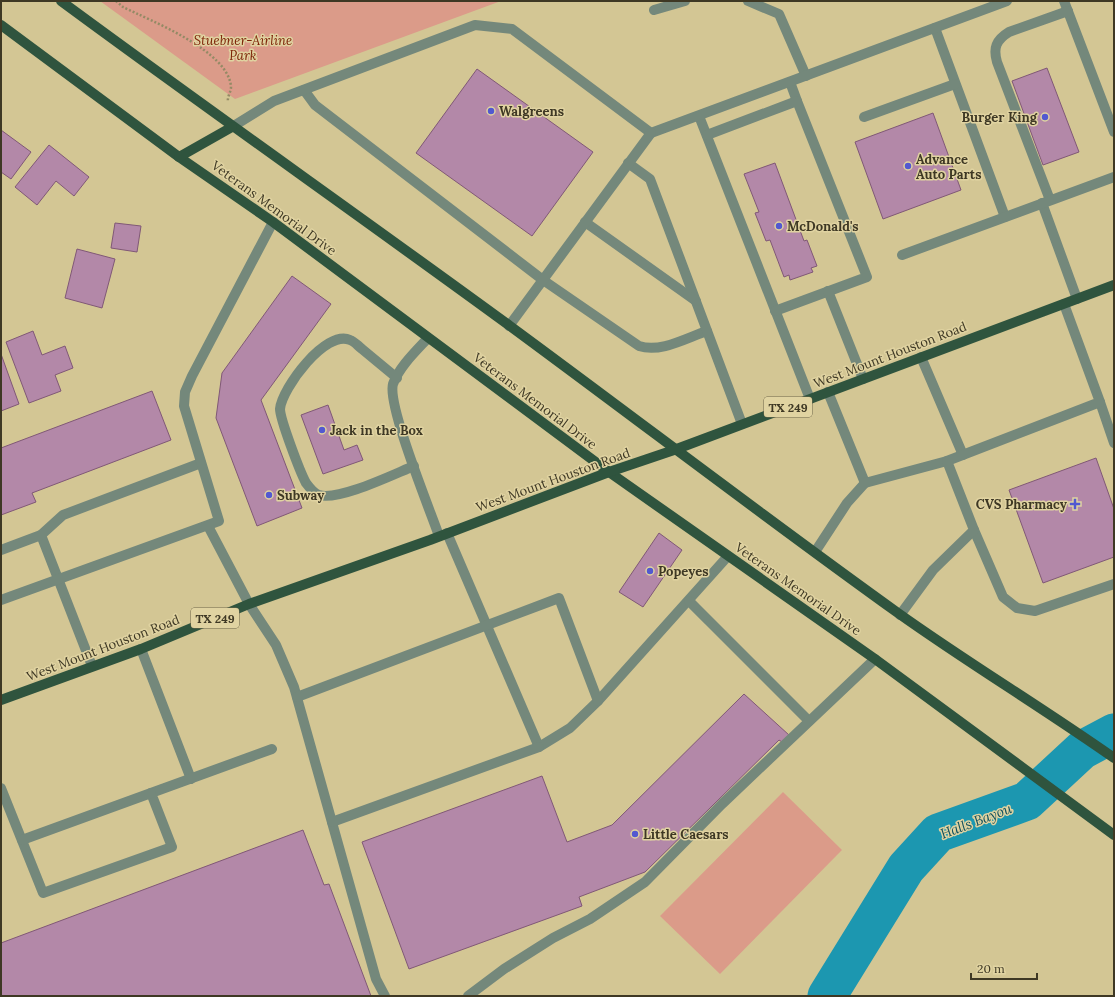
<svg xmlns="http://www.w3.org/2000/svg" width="1115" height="997" font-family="Lora,serif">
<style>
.green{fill:#db9b89}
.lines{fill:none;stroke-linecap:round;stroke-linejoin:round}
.river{stroke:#1c97b0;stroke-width:39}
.building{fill:#b388a8;stroke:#805876}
.path{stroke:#948a65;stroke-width:2.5;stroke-dasharray:2 2;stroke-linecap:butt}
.minor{stroke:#74887b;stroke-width:10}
.major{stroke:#2f543e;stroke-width:10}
.poi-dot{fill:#5259d0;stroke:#e0d3a1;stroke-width:1.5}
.labels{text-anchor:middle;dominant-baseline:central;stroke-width:3;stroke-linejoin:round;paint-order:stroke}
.shield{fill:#e0d3a1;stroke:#6f664a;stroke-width:1}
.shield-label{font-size:12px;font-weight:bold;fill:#3e3824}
.park-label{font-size:13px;font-style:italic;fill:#7d2307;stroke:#e0d3a1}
.poi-label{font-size:13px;font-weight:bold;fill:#3e3824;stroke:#e0d3a1;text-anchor:start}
.street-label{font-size:13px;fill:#3e3824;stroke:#e0d3a1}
.water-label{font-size:14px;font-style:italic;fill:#10505e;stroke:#e0d3a1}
</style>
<rect width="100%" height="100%" fill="#d3c694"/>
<!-- green -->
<g class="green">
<path d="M100,1h401l-266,98z"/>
<path d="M783,792l59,58 -122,124 -60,-58z"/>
</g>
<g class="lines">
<!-- river -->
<path class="river" d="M827,996l79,-128 32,-35 89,-32 55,-51 32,-17"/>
</g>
<!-- building -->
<g class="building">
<path d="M1047,68l32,84 -36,13 -31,-84z"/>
<path d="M477,69l116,83 -61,84 -116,-83z"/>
<path d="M933,113l28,77 -78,29 -28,-77z"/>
<path d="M1,130l30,22 -20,27 -10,-7z"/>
<path d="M49,145l40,32 -15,19 -18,-15 -19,24 -22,-18z"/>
<path d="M775,163l29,78 3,-1 10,26 -6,2 2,4 -23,8 -1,-5 -5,2 -14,-37 -4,1 -11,-28 4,-1 -15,-38z"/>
<path d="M115,223l26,3 -4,26 -26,-4z"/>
<path d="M77,249l38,10 -13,49 -37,-10z"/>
<path d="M292,276l39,28 -70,96 41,108 -45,18 -41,-108 6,-45z"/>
<path d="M33,331l9,24 23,-9 8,22 -18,7 6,16 -32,12 -23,-61z"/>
<path d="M1,354l18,50 -18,7z"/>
<path d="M152,391l19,49 -139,53 4,9 -35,13v-67z"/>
<path d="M328,405l16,45 13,-5 6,15 -40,14 -22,-59z"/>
<path d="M1096,458l18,51v48l-71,26 -34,-93z"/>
<path d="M659,533l23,17 -39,57 -24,-15z"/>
<path d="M744,694l45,41 -7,7 -3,-2 -134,132 -66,25 3,9 -173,63 -47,-127 180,-66 25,66 45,-17z"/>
<path d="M303,830l21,55 5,-1 42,112h-370v-53z"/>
</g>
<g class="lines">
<!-- path -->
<path class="path" d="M116,1l7,6c28,14 106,44 108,80 0,5 -4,10 -3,15"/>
<!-- minor -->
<g class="minor">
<path d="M748,1l31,13 27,62"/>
<path d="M1064,1l50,131"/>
<path d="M654,10l31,-9"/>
<path d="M935,28l70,189"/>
<path d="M790,82l7,19"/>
<path d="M304,90l11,15 228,175 96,66c22,7 47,-8 68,-15"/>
<path d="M699,116l111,283"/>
<path d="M864,117l91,-33"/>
<path d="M232,127l42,-26 201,-76 37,4 139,104 356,-132"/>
<path d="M707,135l90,-34 70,176 -92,34"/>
<path d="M628,163l22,16 92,245"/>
<path d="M1050,200l-53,-138c-4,-14 -1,-22 12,-30l59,-21"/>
<path d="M1042,203l35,96"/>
<path d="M585,222l111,79"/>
<path d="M902,255l212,-78"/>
<path d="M828,291l35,88"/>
<path d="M509,326l142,-193"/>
<path d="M428,338c-12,13 -29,29 -35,46 -6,21 37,126 46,152"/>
<path d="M921,357l42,98"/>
<path d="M397,378c-12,-10 -23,-19 -35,-29 -4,-3 -8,-8 -12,-9 -24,-11 -68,48 -70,69 0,10 20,63 26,74 3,4 9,11 13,12 20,6 75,-21 95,-29"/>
<path d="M828,392l37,91"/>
<path d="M1100,402l14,41"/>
<path d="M208,526l41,78 27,41 18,42 82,292 9,17"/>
<path d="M974,530l29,67 14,11 18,3 79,-27"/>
<path d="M447,533l92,214 31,-19 28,-27 130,-145"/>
<path d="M41,535l51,131"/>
<path d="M1,550l40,-15 22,-20 138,-52"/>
<path d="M815,552l32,-49 18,-20 82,-22"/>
<path d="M1,600l218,-79 -35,-115 1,-14 7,-16 81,-154"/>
<path d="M689,601l120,120"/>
<path d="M900,615l33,-45 41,-40 -27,-69 153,-59 -36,-98"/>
<path d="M141,649l50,130"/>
<path d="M297,697l262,-99 39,103"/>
<path d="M1,788l42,105 129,-46 -21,-54 121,-44"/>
<path d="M332,822l207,-75"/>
<path d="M22,840l129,-47"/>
<path d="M468,996l36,-27 49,-31 37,-19 55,-37 77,-78 153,-145"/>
</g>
<!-- major -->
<g class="major">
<path d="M61,1c149,110 300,216 449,325 129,95 257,193 388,287 70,50 145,95 216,145"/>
<path d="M1,25l178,132 94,65 336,250 266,187 239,176"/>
<path d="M179,157l53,-30"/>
<path d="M1,700l140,-51 108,-45 181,-64 179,-68 65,-22 440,-165"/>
</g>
</g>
<!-- markers -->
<g class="poi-dot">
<circle cx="491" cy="111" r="4"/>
<circle cx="1045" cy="117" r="4"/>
<circle cx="908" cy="166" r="4"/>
<circle cx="779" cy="226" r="4"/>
<circle cx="322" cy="430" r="4"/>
<circle cx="269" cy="495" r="4"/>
<path d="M1073 498h4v4h4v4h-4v4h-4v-4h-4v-4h4z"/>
<circle cx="650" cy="571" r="4"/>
<circle cx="635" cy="834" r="4"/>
</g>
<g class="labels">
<!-- shield labels -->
<g class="shield">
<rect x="764" y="397" width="48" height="20" rx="3"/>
<rect x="191" y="608" width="48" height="20" rx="3"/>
</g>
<g class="shield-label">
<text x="788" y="407">TX 249</text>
<text x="215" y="618">TX 249</text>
</g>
<!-- park labels -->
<g class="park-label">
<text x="243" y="40">Stuebner-Airline<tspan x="243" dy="15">Park</tspan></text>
</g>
<!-- poi labels -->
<g class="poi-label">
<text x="499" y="111">Walgreens</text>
<text x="1037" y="117" text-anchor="end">Burger King</text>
<text x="916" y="159">Advance<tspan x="916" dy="15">Auto Parts</tspan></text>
<text x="787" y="226">McDonald's</text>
<text x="330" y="430">Jack in the Box</text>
<text x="277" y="495">Subway</text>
<text x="1067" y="504" text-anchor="end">CVS Pharmacy</text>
<text x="658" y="571">Popeyes</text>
<text x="643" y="834">Little Caesars</text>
</g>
<!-- street labels -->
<g class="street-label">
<text transform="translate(274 208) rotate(36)">Veterans Memorial Drive</text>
<text transform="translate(890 355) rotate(-21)">West Mount Houston Road</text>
<text transform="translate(535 401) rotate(37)">Veterans Memorial Drive</text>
<text transform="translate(553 480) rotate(-20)">West Mount Houston Road</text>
<text transform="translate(798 589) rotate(35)">Veterans Memorial Drive</text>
<text transform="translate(103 648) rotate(-21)">West Mount Houston Road</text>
</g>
<!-- water labels -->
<g class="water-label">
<text transform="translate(976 821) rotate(-21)">Halls Bayou</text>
</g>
</g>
<!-- border -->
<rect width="1115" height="997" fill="none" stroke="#3e3824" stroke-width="4"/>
<!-- scale -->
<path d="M971 973v6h66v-6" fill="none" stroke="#3e3824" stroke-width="2"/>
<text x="977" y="973" font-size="12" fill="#3e3824" stroke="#e0d3a1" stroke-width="3" paint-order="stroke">20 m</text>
</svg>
